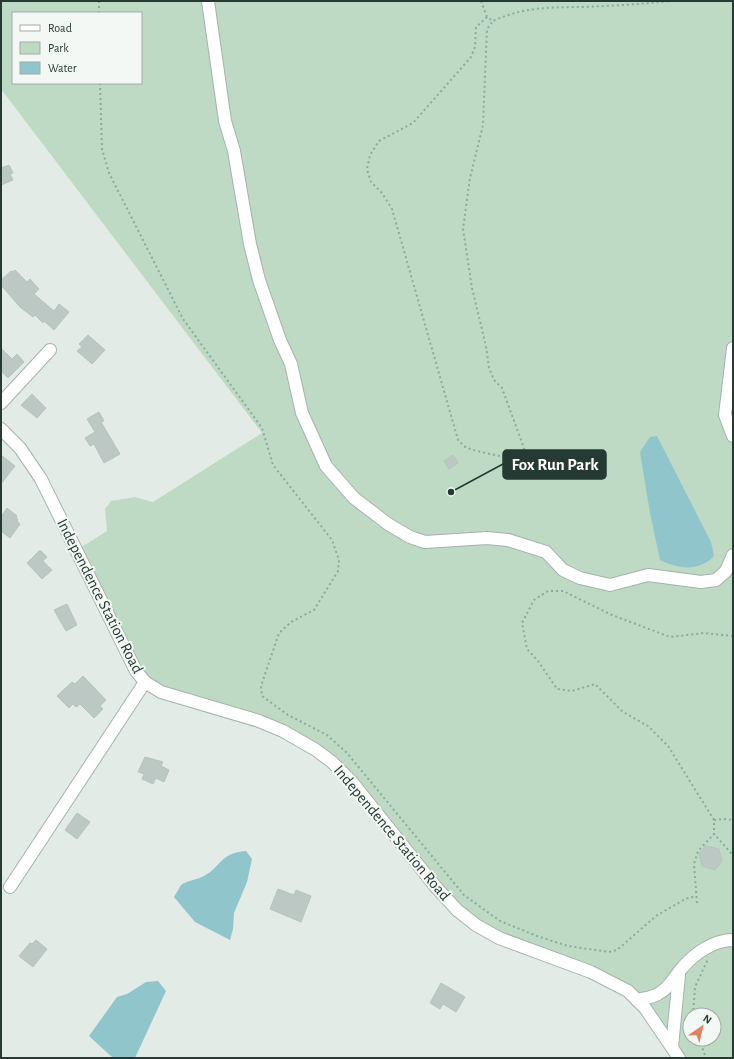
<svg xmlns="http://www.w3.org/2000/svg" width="734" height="1059" font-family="'Alegreya Sans',sans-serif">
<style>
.green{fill:#bedac4;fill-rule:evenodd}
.water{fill:#90c5cb}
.building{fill:#bbc8c3;stroke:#b6c4bd}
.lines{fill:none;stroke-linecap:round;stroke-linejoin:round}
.minor-casing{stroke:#a6b2ad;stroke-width:14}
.path{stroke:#86ac9e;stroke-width:2;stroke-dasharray:2 3;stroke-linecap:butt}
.minor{stroke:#fff;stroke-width:12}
.labels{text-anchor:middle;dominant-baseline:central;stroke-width:4;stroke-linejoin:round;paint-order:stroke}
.street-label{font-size:16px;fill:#243a33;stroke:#f3f8f5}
.leader{fill:none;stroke:#243a33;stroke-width:1.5}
.callout-dot{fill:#243a33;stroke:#f3f8f5;stroke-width:1.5}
.callout{fill:#243a33;stroke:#243a33;stroke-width:1.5}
.callout-label{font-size:17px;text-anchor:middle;font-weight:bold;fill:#fff}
</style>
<rect width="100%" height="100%" fill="#e3ebe7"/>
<!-- green -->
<path class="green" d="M1,1h732v1057h-54l-51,-67 -152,-66 -160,-175 -171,-68 -68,-132 30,-19 -2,-22 6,-8 24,-4 18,5 109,-69 -261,-344zM13,13h128v70h-128zM690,1015h24v24h-24z"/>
<!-- water -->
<g class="water">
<path d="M657,436l54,106 3,14c-15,16 -36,13 -54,4l-10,-47 -10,-61 10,-15z"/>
<path d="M246,851l6,8 -5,23 -13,31 -1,16 -3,11 -35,-18 -21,-25 7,-12c7,-5 16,-5 23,-9 18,-10 16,-23 42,-25z"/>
<path d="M158,981l8,10 -31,67h-22l-24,-22 28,-39 10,-3 19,-12z"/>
</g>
<!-- building -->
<g class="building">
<path d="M9,165l4,8 -3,1 3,6 -12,5v-17z"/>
<path d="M15,270l12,12 3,-3 9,10 -5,5 20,17 5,-7 10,8 -15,18 -10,-9 -1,2 -8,-8 -2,2 -13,-10 -19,-22v-5l10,-9 1,1z"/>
<path d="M88,335l17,15 -13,14 -15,-13 5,-4 -3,-3z"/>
<path d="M1,348l11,11 5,-5 7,8 -16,16 -7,-7z"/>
<path d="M32,394l14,14 -9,10 -16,-13z"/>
<path d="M99,412l5,9 -3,1 19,32 -16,9 -10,-19 -4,2 -5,-8 10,-6 -8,-13z"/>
<path d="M1,455l14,11 -14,18z"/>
<path d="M453,455l5,8 -9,6 -5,-8z"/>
<path d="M7,508l10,8 -1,1 2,3 -1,1 3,3 -10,14 -9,-7v-14z"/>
<path d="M40,550l7,7 -4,4 9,9 -10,9 -15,-16z"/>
<path d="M67,604l10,21 -11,6 -12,-21z"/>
<path d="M83,676l23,24 -6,6 3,3 -9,9 -14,-14 -4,3 -3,-3 -4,4 -12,-12 15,-14 3,2z"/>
<path d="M145,757l18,5 -2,4 8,4 -5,12 -8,-4 -3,6 -11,-5 2,-5 -6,-2z"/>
<path d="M77,813l13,9 -13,17 -12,-9z"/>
<path d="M706,846l13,3 3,12 -7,9 -13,-4 -3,-12z"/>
<path d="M278,889l16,6 2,-5 15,6 -10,26 -31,-13z"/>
<path d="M36,940l11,9 -14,18 -14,-11 11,-13 2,1z"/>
<path d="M441,983l24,14 -9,15 -13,-8 -3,5 -10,-6z"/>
</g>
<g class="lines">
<defs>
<g id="minor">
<path d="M208,1l17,120 9,30 16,93 9,36 21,60 11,24 11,49 24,53 28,32 34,26 22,13 15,5 62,-4 21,2 38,12 17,18 17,8 30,7 38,-10 53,7 15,-2 10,-9 7,-16"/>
<path d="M733,348l-8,67 8,21"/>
<path d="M1,403l49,-53"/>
<path d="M1,429l19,19 21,31 95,192 9,11 16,10 98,29 24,10 33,19 16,12 20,20 83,104 22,24 19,15 23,13 92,34 37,19 17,17 34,50"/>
<path d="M10,887l135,-205"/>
<path d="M637,1000c6,-2 15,-2 21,-6 12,-6 16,-17 25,-27 12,-14 31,-27 50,-27"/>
<path d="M672,1047l7,-72"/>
</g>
</defs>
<!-- minor casing -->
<use href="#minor" class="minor-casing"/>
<!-- path -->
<g class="path">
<path d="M99,1v12"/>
<path d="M481,1l6,16 6,4c39,-18 69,-12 111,-15 23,-1 45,-3 68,-5"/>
<path d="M487,17l-11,10 -1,20 -4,10 -58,66 -34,18 -9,14 -3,14 4,13 11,11 10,16 66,231c3,3 6,7 10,8 5,3 49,12 55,11l2,-8 -23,-63 -8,-8 -5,-12 -3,-22 -14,-58 -9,-59 7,-51 13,-53 4,-96 6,-8"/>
<path d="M100,83l2,66 7,24 74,146 79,109 11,37 59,75 7,20 -1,11 -24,39 -23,12 -12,11 -18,53 1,10 26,19 39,20 20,18 117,142 36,26 37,15 31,10 41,6 8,-2 39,-34 29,-17 11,-3"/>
<path d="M733,636l-29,-3 -34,4 -58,-22 -49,-24h-15l-14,9 -12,23 5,26 11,12 19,28 15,2 23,-7 28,28 25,14 20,20 46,74v14l19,21"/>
<path d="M714,820l12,-1 7,1"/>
<path d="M697,903l-3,-39 4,-13 16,-17"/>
<path d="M693,1015l2,-28 13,-28"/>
<path d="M699,1039l7,19"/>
</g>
<!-- minor -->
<use href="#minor" class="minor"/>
</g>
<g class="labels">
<!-- street labels -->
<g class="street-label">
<text transform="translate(100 596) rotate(63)">Independence Station Road</text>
<text transform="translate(392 833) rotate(50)">Independence Station Road</text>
</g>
</g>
<!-- callouts -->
<path class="leader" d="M451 492L503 464"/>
<circle class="callout-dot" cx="451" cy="492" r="4"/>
<rect class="callout" x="503" y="450" width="103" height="29" rx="4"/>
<g class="callout-label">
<text x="555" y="470">Fox Run Park</text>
</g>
<!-- border -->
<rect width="734" height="1059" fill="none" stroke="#243a33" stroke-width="4"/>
<!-- legend -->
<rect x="12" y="12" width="130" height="72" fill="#f3f8f5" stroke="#a0aca7"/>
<rect x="20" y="25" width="20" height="6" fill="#ffffff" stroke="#a0aca7"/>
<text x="48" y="32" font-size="12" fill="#243a33">Road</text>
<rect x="20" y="42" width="20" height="12" fill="#bedac4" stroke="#a0aca7"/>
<text x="48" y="52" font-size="12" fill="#243a33">Park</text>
<rect x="20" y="62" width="20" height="12" fill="#90c5cb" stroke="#a0aca7"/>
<text x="48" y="72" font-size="12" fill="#243a33">Water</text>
<!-- north arrow -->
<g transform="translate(702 1027) rotate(34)"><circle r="19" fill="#f3f8f5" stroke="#a0aca7"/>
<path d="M0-3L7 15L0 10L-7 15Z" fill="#e48067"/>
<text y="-6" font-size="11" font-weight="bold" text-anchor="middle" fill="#243a33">N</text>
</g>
</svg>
